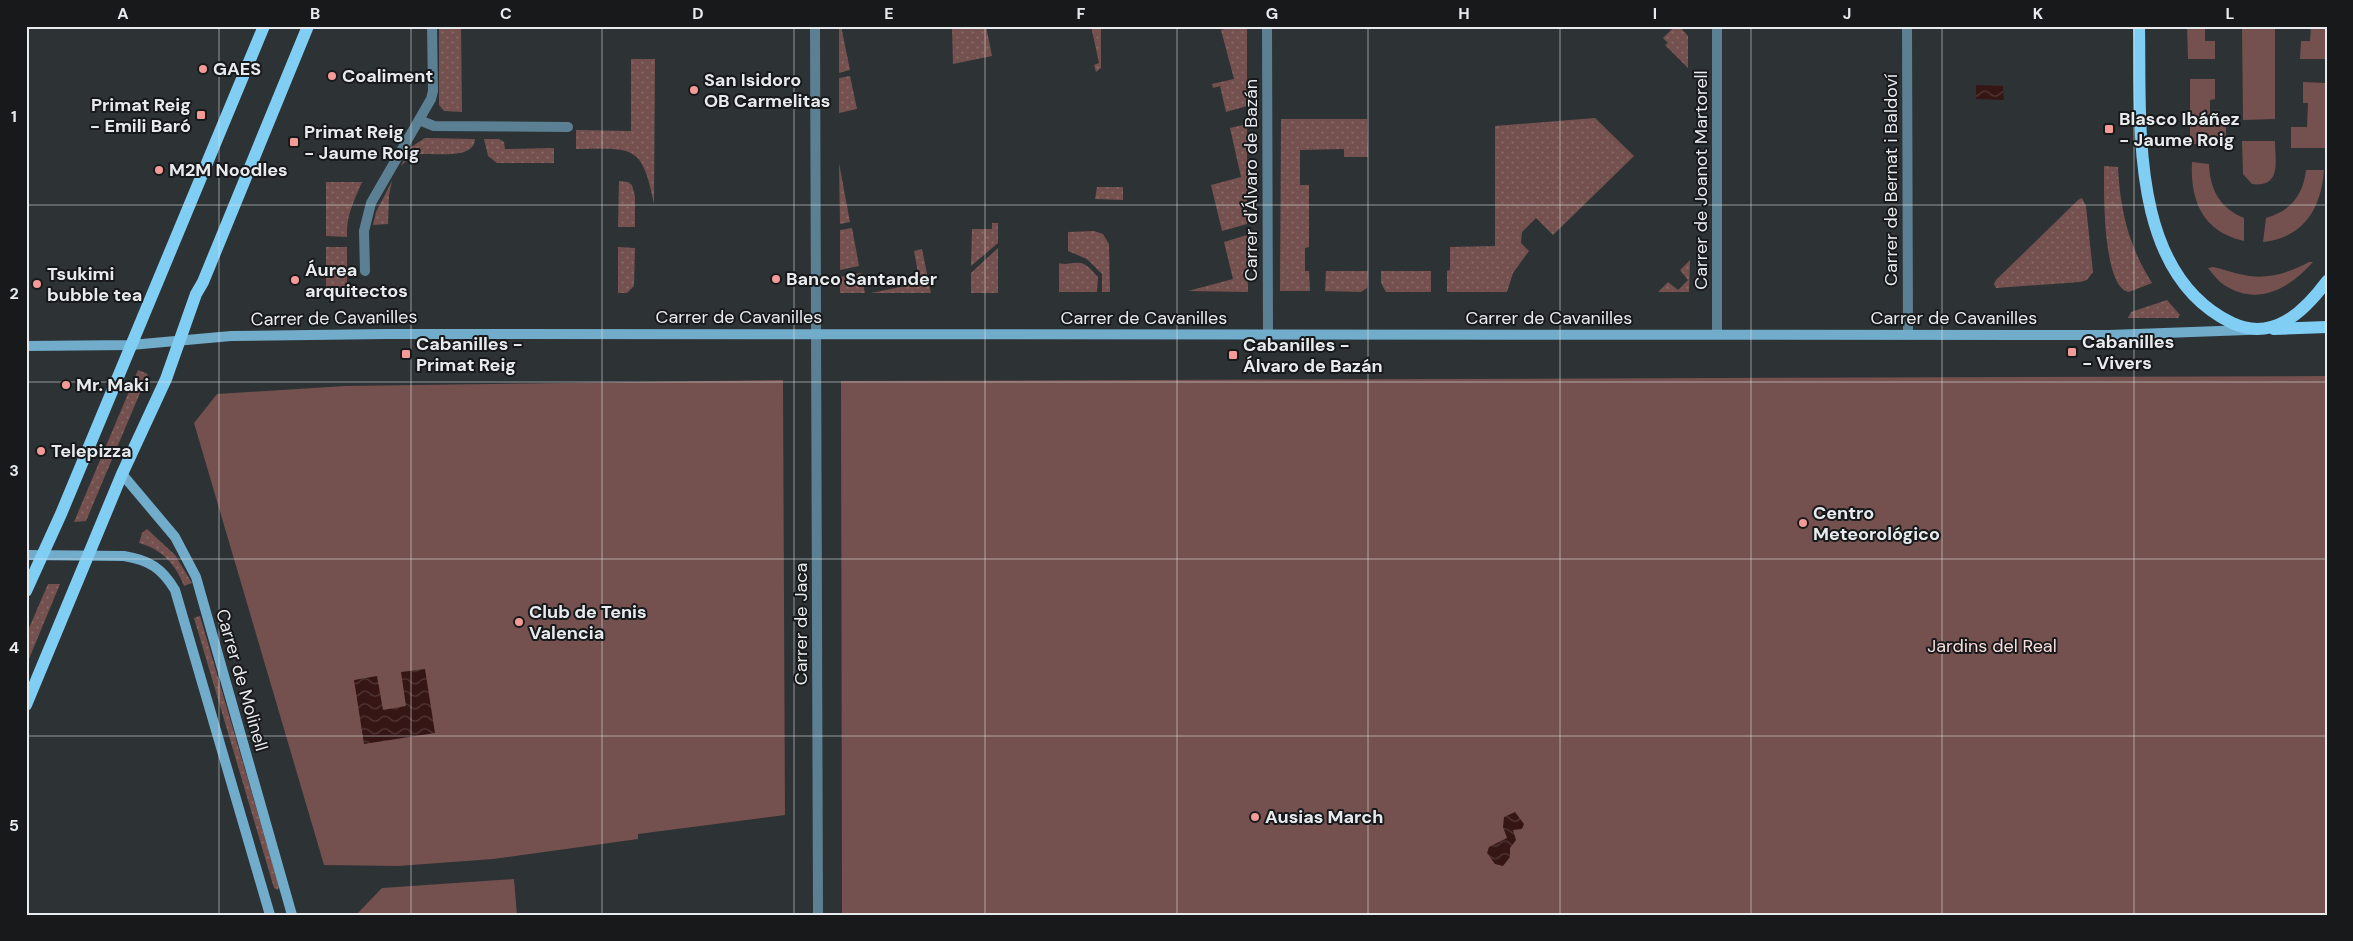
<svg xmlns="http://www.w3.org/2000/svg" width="2353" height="941" font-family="'DM Sans',sans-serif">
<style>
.grass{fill:url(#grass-dots)}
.green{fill:#74514e}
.water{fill:url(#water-waves)}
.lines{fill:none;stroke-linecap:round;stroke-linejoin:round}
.street{stroke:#5c8093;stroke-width:10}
.secondary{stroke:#71acca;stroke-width:10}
.primary{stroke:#81cef5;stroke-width:12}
.grid{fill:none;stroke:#e8ebed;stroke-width:1;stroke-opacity:0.55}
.poi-dot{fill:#f59b97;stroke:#17191b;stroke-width:2}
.labels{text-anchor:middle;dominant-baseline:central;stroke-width:4;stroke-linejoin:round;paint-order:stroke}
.poi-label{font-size:18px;font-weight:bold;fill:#e8ebed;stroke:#17191b;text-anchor:start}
.street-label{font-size:18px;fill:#e8ebed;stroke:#17191b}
.park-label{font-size:18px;fill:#fadddb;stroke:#17191b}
.neatline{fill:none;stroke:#e8ebed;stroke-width:2}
.grid-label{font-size:16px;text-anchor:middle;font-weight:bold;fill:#e8ebed}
</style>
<defs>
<pattern id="grass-dots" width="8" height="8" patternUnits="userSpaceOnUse" patternTransform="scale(1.25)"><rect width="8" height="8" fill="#74514e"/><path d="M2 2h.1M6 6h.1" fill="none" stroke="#886a68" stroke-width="1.8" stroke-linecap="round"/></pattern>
<pattern id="water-waves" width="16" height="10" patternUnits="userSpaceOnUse" patternTransform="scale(1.25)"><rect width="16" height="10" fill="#351615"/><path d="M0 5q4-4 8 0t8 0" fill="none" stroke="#523837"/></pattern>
</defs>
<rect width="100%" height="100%" fill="#2d3235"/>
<!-- grass -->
<g class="grass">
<path d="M439,26h22l1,86 -18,-1 -5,-6z"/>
<path d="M839,26h2l9,44 -11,3z"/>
<path d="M952,26h34l6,30 -39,8z"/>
<path d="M1091,26h10v42l-5,4 -2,-7 5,-2z"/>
<path d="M1237,26h10v80l-21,6 -6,-26 -7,2 -1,-4 22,-5 -13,-49z"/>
<path d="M1675,26h4l9,10v32l-23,-23 3,-2 -5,-5z"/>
<path d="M631,59h24l-1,145c-12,-61 -21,-55 -78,-55v-19l55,1z"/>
<path d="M850,76l7,33 -18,4v-35z"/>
<path d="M1595,118l39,38 -81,79 -17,-17 -14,14 -1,11 8,8 -16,22 -6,19h-60v-21l3,-1v-23l45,-1v-120z"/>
<path d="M1281,119h86l1,38h-24v-8l-44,1v35h9v62l-4,1v23h4l1,20h-30z"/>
<path d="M1247,124v100l-25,7 -11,-46 30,-8 -11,-49z"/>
<path d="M425,138l50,1c-1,23 -46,12 -63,16l-11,11 10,-19z"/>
<path d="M484,139h15l5,3 1,7 49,-1v15h-57l-9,-7z"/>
<path d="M839,163l11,59 -10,2z"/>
<path d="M2104,166l14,1c2,43 11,80 34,116l-23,9c-27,-4 -25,-104 -25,-126z"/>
<path d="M392,181l-3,14 -1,29 -15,1 3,-13z"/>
<path d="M619,181l9,1 4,3 3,11v31h-17z"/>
<path d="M326,182h36c-8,19 -16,33 -15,55l-21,-1z"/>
<path d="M1097,187h26v13l-28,-1z"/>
<path d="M2082,198l4,8 7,66 -6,8 -7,2 -84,6 -2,-4 2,-4 82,-80z"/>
<path d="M992,223h6v20l-27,23 1,-37h20z"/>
<path d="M852,228l7,38 -19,4v-40z"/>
<path d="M1094,231l9,3 6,10 1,48h-8v-18l-15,-15 -19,-8v-19z"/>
<path d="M1247,235l1,57 -60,-1 45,-12 -9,-37z"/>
<rect x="326" y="247" width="21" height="46"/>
<path d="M618,247l17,1 -1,38 -7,7h-9z"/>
<path d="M998,248v45h-27v-20z"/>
<path d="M922,249l9,44h-60l49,-10 -6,-32z"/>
<path d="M1690,260l-1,32h-31l10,-10 10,8 10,-10 -8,-10z"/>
<path d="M1059,263c7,2 9,0 15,0 12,-2 17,7 24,14l-1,15h-38z"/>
<path d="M1326,271h42l-1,17 -6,4 -36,-1z"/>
<path d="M1381,271h50v21h-45l-5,-9z"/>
<path d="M861,273l4,20h-25v-16z"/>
<path d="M2167,300l13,15 -2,3h-50l3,-6z"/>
<path d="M138,370l10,4 -62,147 -12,1z"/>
<path d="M147,529l28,26 17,28 -8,3c-8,-21 -22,-37 -45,-43l3,-10z"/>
<path d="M48,584h12l-34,82v-31z"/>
<path d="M200,616l79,270 -1,4 -4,-2 -80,-270z"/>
</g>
<!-- green -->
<g class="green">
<path d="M2187,26h18v15h10v18h-27z"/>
<path d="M2242,26h33v93l-32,1z"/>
<path d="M2311,26h16v33h-27l1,-18h9z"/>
<path d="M2190,79h25v20l-5,1v23h16v22l-36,-1z"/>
<path d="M2303,82l24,1v65h-36v-21h16l1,-24h-5z"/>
<path d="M2242,141h33c0,20 7,47 -23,43l-9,-10z"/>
<path d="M2192,162l17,2c1,26 11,44 35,54v23c-41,-9 -54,-40 -52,-79z"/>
<path d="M2306,170h18c-3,38 -19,67 -61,72l3,-24c25,-7 37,-23 40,-48z"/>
<path d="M2309,262h4c-23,26 -55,45 -89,23 -6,-4 -11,-11 -16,-17l5,-1c10,2 20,6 31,8 22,5 45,-2 65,-13z"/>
<path d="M2327,376v539h-1485l-1,-534z"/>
<path d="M783,380l2,435 -147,19v5l-145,20 -95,7 -74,-1 -130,-442 23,-29 128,-8z"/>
<path d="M514,879l3,36h-161l26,-27z"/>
</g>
<!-- water -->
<g class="water">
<path d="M1976,85l27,1 1,14 -28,-1z"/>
<path d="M425,669l10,64 -71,11 -10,-64 23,-4 6,34 23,-4 -5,-34z"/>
<path d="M1515,812l9,12 -2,5 -9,1 3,10 -6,8v9l-7,9 -8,-2 -8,-11 2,-6 18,-9 -4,-11 1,-10z"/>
</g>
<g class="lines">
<!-- street -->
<g class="street">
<path d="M815,26l3,889"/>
<path d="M1267,26l1,308"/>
<path d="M1717,26v308"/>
<path d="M1907,26l1,308"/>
<path d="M419,120l15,6 134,1"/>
<path d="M365,271l-1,-40 7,-28 60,-104 2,-8 -1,-65"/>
</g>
<!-- secondary -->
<g class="secondary">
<path d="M26,346l105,-1 100,-9 155,-2 1723,1 138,-5"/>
<path d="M122,474l53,63 21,40 96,338"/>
<path d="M26,555l98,1c25,4 38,12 51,34l95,325"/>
</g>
<!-- primary -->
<g class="primary">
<path d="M2139,26c2,97 -11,247 93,297 41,19 72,-11 95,-42"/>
<path d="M2274,329l53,-2"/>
<path d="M26,591l35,-77 203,-488"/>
<path d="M26,705l96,-231 44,-95 30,-85 7,-12 105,-256"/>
</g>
</g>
<!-- grid -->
<path class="grid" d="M219,26v889M411,26v889M602,26v889M794,26v889M985,26v889M1177,26v889M1368,26v889M1560,26v889M1751,26v889M1942,26v889M2134,26v889M26,205h2301M26,382h2301M26,559h2301M26,736h2301"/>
<!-- markers -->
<g class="poi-dot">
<circle cx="203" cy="69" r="5"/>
<circle cx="332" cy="76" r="5"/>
<circle cx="694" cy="90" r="5"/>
<rect x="196" y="110" width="10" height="10" rx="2.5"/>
<rect x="2104" y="124" width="10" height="10" rx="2.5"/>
<rect x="289" y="137" width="10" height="10" rx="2.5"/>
<circle cx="159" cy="170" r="5"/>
<circle cx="776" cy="279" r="5"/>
<circle cx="295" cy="280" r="5"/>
<circle cx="37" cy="284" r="5"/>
<rect x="2067" y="347" width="10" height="10" rx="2.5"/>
<rect x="401" y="349" width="10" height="10" rx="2.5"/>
<rect x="1228" y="350" width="10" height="10" rx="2.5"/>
<circle cx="66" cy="385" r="5"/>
<circle cx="41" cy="451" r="5"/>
<circle cx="1803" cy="523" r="5"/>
<circle cx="519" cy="622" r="5"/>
<circle cx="1255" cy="817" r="5"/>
</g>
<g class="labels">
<!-- poi labels -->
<g class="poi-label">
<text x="213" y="69">GAES</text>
<text x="342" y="76">Coaliment</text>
<text x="704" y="80">San Isidoro<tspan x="704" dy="21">OB Carmelitas</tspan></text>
<text x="191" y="105" text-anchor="end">Primat Reig<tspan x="191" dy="21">- Emili Baró</tspan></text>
<text x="2119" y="119">Blasco Ibáñez<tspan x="2119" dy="21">- Jaume Roig</tspan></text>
<text x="304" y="132">Primat Reig<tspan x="304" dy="21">- Jaume Roig</tspan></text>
<text x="169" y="170">M2M Noodles</text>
<text x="305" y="270">Áurea<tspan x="305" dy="21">arquitectos</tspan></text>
<text x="47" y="274">Tsukimi<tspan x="47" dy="21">bubble tea</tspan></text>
<text x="786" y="279">Banco Santander</text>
<text x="2082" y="342">Cabanilles<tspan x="2082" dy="21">- Vivers</tspan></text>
<text x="416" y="344">Cabanilles -<tspan x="416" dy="21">Primat Reig</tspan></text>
<text x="1243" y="345">Cabanilles -<tspan x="1243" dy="21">Álvaro de Bazán</tspan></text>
<text x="76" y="385">Mr. Maki</text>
<text x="51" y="451">Telepizza</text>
<text x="1813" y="513">Centro<tspan x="1813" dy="21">Meteorológico</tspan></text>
<text x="529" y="612">Club de Tenis<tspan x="529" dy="21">Valencia</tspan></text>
<text x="1265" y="817">Ausias March</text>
</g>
<!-- street labels -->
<g class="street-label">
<text transform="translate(1251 180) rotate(-90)">Carrer d'Álvaro de Bazán</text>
<text transform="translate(1701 180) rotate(-90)">Carrer de Joanot Martorell</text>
<text transform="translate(1891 180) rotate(-90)">Carrer de Bernat i Baldoví</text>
<text x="739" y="317">Carrer de Cavanilles</text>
<text transform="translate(334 318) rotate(-1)">Carrer de Cavanilles</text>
<text x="1144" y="318">Carrer de Cavanilles</text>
<text x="1549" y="318">Carrer de Cavanilles</text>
<text x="1954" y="318">Carrer de Cavanilles</text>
<text transform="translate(801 624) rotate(-90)">Carrer de Jaca</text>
<text transform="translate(242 680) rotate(74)">Carrer de Molinell</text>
</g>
<!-- park labels -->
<g class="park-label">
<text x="1992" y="646">Jardins del Real</text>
</g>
</g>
<!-- border -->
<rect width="2353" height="941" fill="none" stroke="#17191b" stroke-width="55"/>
<rect x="28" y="28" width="2298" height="886" class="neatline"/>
<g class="grid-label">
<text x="123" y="19">A</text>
<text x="315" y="19">B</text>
<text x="506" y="19">C</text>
<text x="698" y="19">D</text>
<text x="889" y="19">E</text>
<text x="1081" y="19">F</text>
<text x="1272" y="19">G</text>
<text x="1464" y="19">H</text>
<text x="1655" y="19">I</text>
<text x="1847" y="19">J</text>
<text x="2038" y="19">K</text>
<text x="2230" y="19">L</text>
<text x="14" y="122">1</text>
<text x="14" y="299">2</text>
<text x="14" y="476">3</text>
<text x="14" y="653">4</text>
<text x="14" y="831">5</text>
</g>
</svg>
